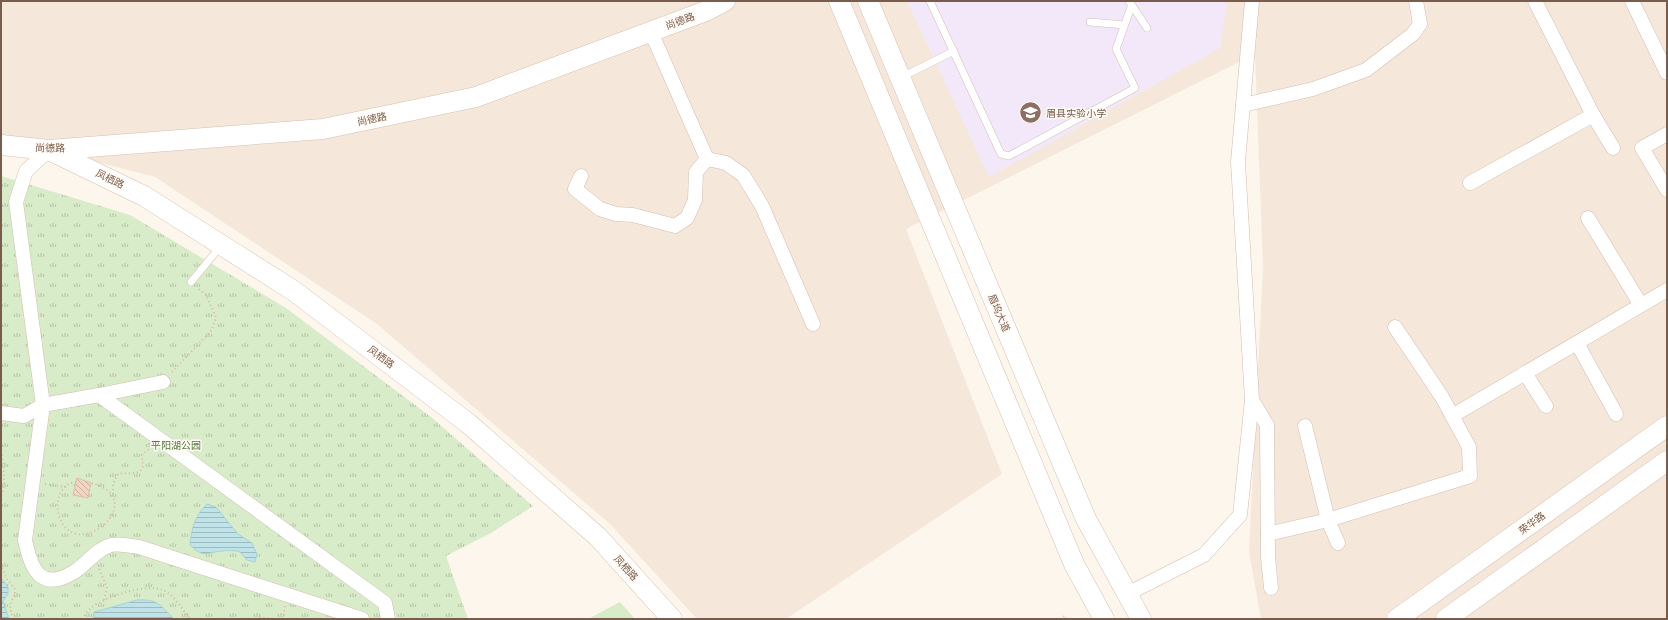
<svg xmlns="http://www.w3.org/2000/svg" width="1668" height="620" font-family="Montserrat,'Noto Sans SC',sans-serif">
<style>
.residential{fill:#f5e8da}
.education{fill:#f3e8fa}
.grass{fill:#d8ecc9}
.park{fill:url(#park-tufts)}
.water{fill:url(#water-rules);stroke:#a5d3da}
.building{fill:url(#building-back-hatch);stroke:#e6bba3}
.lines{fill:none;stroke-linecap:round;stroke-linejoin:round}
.lane-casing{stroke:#d1beb0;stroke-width:8}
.street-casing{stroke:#d1beb0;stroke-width:15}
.secondary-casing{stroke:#d6c0b0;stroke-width:21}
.path{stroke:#d9b8a5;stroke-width:2;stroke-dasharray:1 3;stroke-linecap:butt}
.lane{stroke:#fff;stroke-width:7}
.street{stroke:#fff;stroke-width:14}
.secondary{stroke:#fff;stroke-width:20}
.labels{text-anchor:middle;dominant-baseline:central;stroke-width:3;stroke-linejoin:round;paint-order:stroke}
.street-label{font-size:10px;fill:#7a5c4d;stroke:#fffaf3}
.education-label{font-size:10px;fill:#785e54;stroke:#fffaf3;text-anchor:start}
.park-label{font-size:10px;fill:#537a41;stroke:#fffaf3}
</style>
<defs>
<pattern id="park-tufts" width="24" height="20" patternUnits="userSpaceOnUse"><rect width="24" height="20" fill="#d8ecc9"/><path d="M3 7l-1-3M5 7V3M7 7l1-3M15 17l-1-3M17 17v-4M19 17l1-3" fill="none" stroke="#b4c2a5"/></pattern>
<pattern id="water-rules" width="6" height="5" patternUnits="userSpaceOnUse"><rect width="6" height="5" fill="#bfe3e8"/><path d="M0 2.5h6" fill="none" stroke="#a0bbbe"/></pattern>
<pattern id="building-back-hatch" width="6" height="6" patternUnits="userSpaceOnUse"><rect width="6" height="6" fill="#f3d5c3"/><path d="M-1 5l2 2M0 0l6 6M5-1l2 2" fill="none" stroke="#cab0a1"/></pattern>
</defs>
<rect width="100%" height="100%" fill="#fdf6ec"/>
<!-- residential -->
<path class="residential" d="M1,1h1666v618h-406l-12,-67 14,-285 -8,-213 -349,175 96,245 -216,145h-89l-87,-95 -233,-200 -222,-147 -154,-40z"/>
<!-- education -->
<path class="education" d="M907,1h320l-7,47 -231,129z"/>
<!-- grass -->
<path class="grass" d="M620,602l15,17h-47z"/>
<!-- park -->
<path class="park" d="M1,176l129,39 156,93 145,109 102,89 -42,27 -45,23 22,63h-467z"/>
<!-- water -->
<g class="water">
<path d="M207,504l9,3 22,27 14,9 5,11 -2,8 -8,-2 -8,-9c-5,0 -11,-1 -16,0 -16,1 -19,8 -33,-6 2,-18 4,-28 17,-41z"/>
<path d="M1,578l7,9v7l-5,7 6,18h-8z"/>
<path d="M137,600c21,-1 23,5 37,19h-81l1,-7z"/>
</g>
<!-- building -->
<path class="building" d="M77,478l14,5 -3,15 -15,-3z"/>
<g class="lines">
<defs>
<g id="lane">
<path d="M930,1l71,153 8,2 126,-68 -19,-39 15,-42"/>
<path d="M1129,1l18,27"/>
<path d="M1090,22l34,3"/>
<path d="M902,77l52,-26"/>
<path d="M191,282l29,-35"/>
</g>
<g id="street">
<path d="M1535,1l58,114 20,33"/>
<path d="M1632,1l35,72"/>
<path d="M651,32l56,127"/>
<path d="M1243,105l70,-16 53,-19 47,-36 7,-10 -4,-23"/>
<path d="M1667,134l-25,14 25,42"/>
<path d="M49,150l-23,21 -10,31 27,203 -18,135c6,30 16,52 49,32 13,-8 22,-23 37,-27 8,-2 20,1 28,2l223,72"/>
<path d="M581,176l-6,13 25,20 16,5 17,1 42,11 12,-8 8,-18 1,-28 11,-13 19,4 17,12 19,31 51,118"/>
<path d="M1470,183l123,-68"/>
<path d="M1588,218l53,87"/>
<path d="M1577,343l39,71"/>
<path d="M1525,373l21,33"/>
<path d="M99,395l286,208 3,16"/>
<path d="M1252,400l15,25 1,132 3,31"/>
<path d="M1,413l23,3 19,-11 56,-10 64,-13"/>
<path d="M1452,416l215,-126"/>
<path d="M1305,426l23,94 10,23"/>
<path d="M1268,534l60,-14 142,-44 -1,-29 -27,-50 -47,-70"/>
<path d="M1127,594l77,-39 36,-40 12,-115 -14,-238 14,-161"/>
</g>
<g id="secondary">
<path d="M839,1l235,563 30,55"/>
<path d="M868,1l218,518 55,100"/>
<path d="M1,145l48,5 274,-21 153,-32 230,-86 19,-10"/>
<path d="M49,150l95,46 150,95 175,133 129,113 74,82"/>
<path d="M1397,619l270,-193"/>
<path d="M1446,619l221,-158"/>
</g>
</defs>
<!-- lane casing -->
<use href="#lane" class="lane-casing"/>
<!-- street casing -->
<use href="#street" class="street-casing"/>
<!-- secondary casing -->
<use href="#secondary" class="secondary-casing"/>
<!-- path -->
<g class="path">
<path d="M172,372l40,-42 4,-13 -10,-22 -9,-7"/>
<path d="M1,451c3,14 5,31 0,46"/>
<path d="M76,482c-2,0 -6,1 -9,3 -16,12 -11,45 10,49 25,5 63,-38 14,-51"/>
<path d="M45,484l21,3"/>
<path d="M113,494v-10l5,-10c8,-2 23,2 25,-8 0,-3 -1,-7 -1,-11l8,-7"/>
<path d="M1,564l5,14 9,11v7c-7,8 -5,13 -2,23"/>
<path d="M99,569l8,18 -3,13"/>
<path d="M82,619c2,-3 5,-7 8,-10 13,-12 56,-26 73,-19 13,6 18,19 28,29"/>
<path d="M256,619l4,-2 12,2"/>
<path d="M283,619l2,-13"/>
<path d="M1060,619l5,-3 2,3"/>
</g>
<!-- lane -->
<use href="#lane" class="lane"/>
<!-- street -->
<use href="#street" class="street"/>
<!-- secondary -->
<use href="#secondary" class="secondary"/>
</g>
<!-- icons -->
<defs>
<symbol id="school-disc" viewBox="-11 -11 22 22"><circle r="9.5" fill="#8d6e63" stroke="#fffaf3"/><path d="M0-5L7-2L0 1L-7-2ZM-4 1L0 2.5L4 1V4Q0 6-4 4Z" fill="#fff"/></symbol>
</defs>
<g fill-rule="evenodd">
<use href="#school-disc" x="1018" y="100" width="25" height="25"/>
</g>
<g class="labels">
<!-- street labels -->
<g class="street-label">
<text transform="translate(680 21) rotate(-20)">尚德路</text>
<text transform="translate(372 119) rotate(-12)">尚德路</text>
<text transform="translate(50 148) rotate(1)">尚德路</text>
<text transform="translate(110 179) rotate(26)">凤栖路</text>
<text transform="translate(999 313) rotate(67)">眉坞大道</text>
<text transform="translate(381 357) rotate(37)">凤栖路</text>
<text transform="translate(1532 523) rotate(-36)">荣华路</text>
<text transform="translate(626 568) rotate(48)">凤栖路</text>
</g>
<!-- education labels -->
<g class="education-label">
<text x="1046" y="113">眉县实验小学</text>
</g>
<!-- park labels -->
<g class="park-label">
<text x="176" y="445">平阳湖公园</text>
</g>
</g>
<!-- border -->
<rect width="1668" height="620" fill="none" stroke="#7a5c4d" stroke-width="4"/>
</svg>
